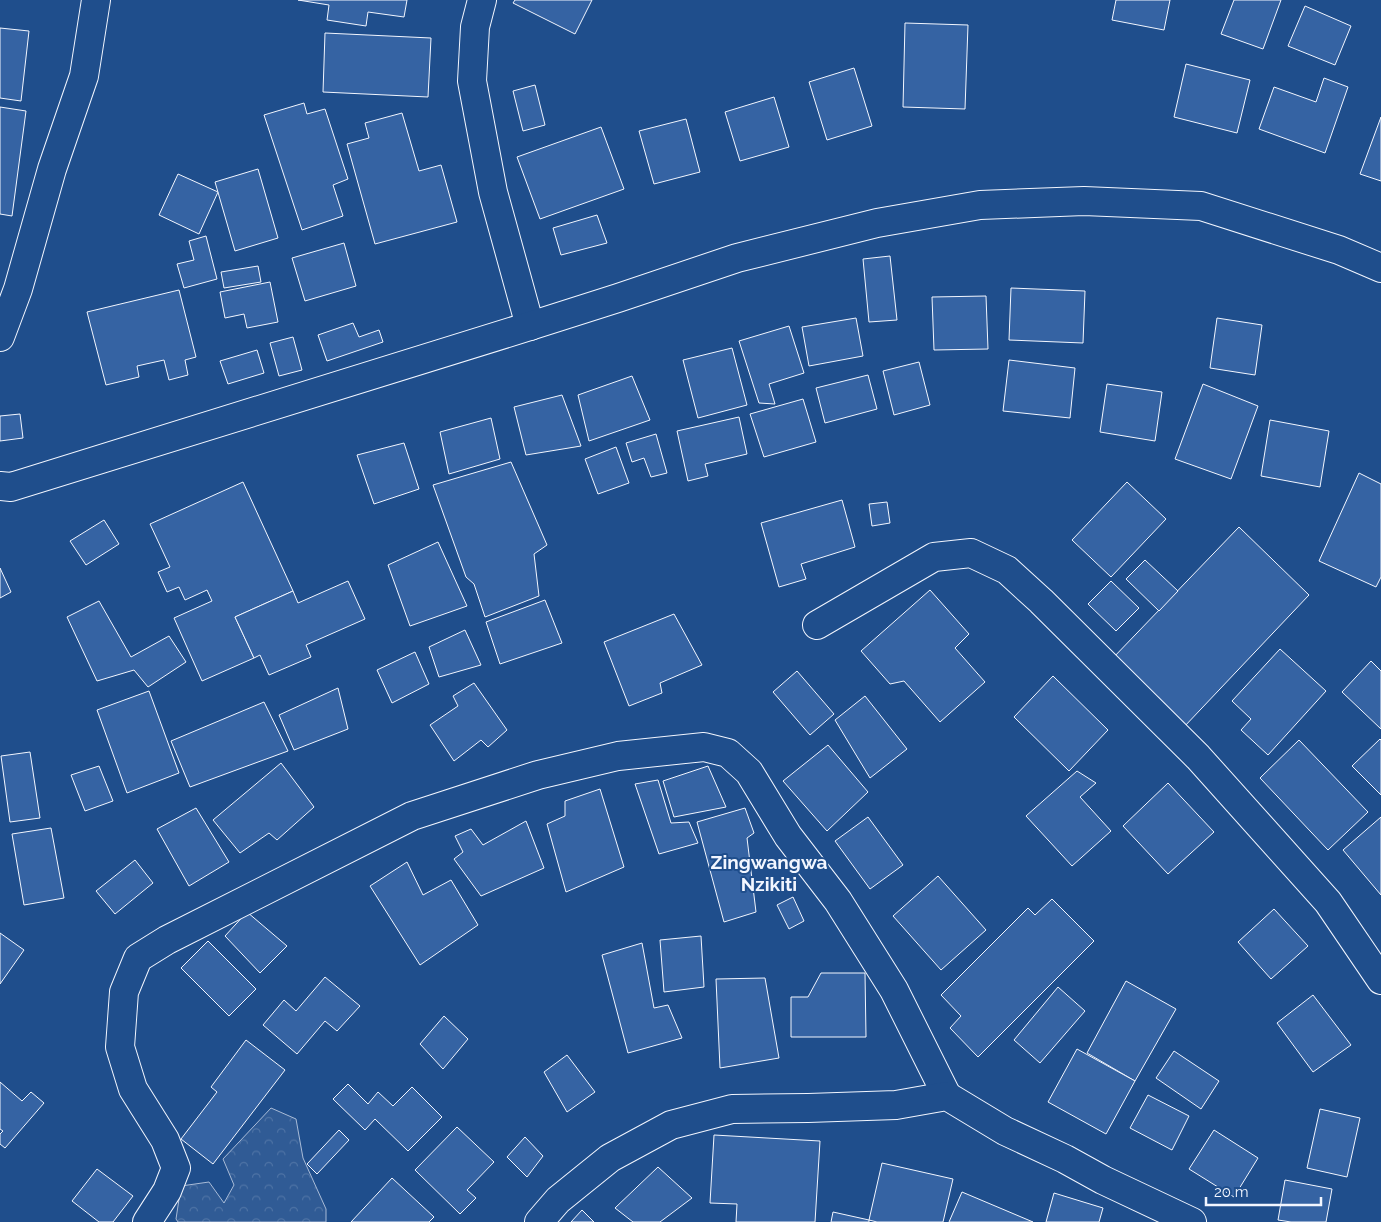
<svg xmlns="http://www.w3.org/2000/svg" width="1381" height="1222" font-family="Raleway,sans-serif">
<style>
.forest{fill:url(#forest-crowns);stroke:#a8bbd7}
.building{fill:#3563a3;stroke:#f2f6ff}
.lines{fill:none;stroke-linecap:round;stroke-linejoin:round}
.street-casing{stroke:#f2f6ff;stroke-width:30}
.street{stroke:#1f4e8c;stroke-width:28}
.labels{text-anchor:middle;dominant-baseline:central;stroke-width:4;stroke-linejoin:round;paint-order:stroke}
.quarter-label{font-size:19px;font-weight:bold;fill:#f2f6ff;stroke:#1f4e8c}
</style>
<defs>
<pattern id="forest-crowns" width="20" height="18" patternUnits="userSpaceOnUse" patternTransform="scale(1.25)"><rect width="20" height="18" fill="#305b95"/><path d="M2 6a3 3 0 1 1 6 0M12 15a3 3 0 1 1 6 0" fill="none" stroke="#4e73a5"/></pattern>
</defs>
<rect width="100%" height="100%" fill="#1f4e8c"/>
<!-- forest -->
<path class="forest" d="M271,1108l25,11 7,39 23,51v13h-148l-2,-3 5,-33 28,-4 15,21 10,-18 -11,-26z"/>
<!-- building -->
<g class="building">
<path d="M298,0h109l-3,17 -36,-5 -2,14 -39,-6 2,-15z"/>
<path d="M515,0h77l-17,34 -62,-31z"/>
<path d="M1116,0h54l-6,30 -52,-10z"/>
<path d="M1234,0h47l-18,49 -42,-15z"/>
<path d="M1305,6l46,20 -16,39 -47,-19z"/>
<path d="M905,23l63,2 -3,84 -62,-2z"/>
<path d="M0,28l29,3 -8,70 -21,-3z"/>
<path d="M325,33l106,5 -3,59 -105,-5z"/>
<path d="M1186,64l64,16 -13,53 -63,-16z"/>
<path d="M854,68l18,58 -45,14 -18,-58z"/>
<path d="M1324,78l24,9 -23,66 -66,-24 15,-42 42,15z"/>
<path d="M535,85l10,40 -22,6 -10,-40z"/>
<path d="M774,97l15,50 -49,14 -15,-49z"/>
<path d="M304,103l3,11 18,-5 23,70 -15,6 10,31 -41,14 -38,-115z"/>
<path d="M0,107l26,4 -14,105 -12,-2z"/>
<path d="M402,113l17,58 22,-6 16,57 -82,22 -28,-100 22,-6 -4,-15z"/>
<path d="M1381,117v64l-21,-7z"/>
<path d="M686,119l14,53 -46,12 -15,-53z"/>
<path d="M601,127l23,62 -84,30 -23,-62z"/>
<path d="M258,169l20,69 -43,13 -20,-69z"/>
<path d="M178,174l40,18 -19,42 -40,-19z"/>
<path d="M597,215l10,28 -46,12 -8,-27z"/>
<path d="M206,236l11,43 -33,9 -7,-24 17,-4 -5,-19z"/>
<path d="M344,243l12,43 -51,15 -13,-43z"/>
<path d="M890,256l7,64 -28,2 -6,-63z"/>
<path d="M258,266l3,16 -37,6 -3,-16z"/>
<path d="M270,282l8,40 -31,6 -3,-14 -19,4 -5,-26z"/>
<path d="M1011,288l74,3 -2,52 -74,-3z"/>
<path d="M179,290l17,67 -11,3 3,15 -19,5 -5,-20 -27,6 2,11 -33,8 -19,-73z"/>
<path d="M986,296l2,53 -54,1 -2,-53z"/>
<path d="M856,318l7,38 -54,10 -7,-39z"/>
<path d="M1217,318l45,7 -7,50 -45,-7z"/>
<path d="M353,323l6,14 20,-7 4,12 -56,19 -9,-26z"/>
<path d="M789,326l15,47 -35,11 6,20 -16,-1 -20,-62z"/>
<path d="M293,337l9,33 -23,6 -9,-33z"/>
<path d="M732,348l15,57 -49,13 -15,-58z"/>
<path d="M257,350l7,23 -36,11 -8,-23z"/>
<path d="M1009,360l66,8 -5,50 -67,-7z"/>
<path d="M919,362l11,43 -36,10 -11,-44z"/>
<path d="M868,375l9,34 -52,14 -9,-35z"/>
<path d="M632,376l18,44 -61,21 -11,-46z"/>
<path d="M1107,384l55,8 -7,49 -55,-9z"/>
<path d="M1203,384l55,22 -27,73 -56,-20z"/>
<path d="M562,395l19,51 -55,9 -12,-48z"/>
<path d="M803,399l13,43 -52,15 -14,-43z"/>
<path d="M20,414l3,24 -23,3v-25z"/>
<path d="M739,417l8,37 -42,10 3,12 -20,5 -11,-50z"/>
<path d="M491,418l9,41 -51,15 -9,-42z"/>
<path d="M1270,420l59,11 -9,56 -59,-11z"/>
<path d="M656,434l11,39 -16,4 -7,-19 -12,4 -6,-19z"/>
<path d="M404,443l15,46 -45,15 -17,-49z"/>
<path d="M616,447l13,36 -31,11 -13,-35z"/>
<path d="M511,462l36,83 -13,9 5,42 -54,21 -11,-33 -8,-7 -33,-92z"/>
<path d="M1359,473l22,11v93l-5,10 -57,-26z"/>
<path d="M243,482l50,109 -58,26 19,41 -52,23 -28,-63 38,-17 -5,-11 -22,10 -6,-13 -12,5 -9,-20 12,-5 -20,-43z"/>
<path d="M1127,482l39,37 -55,58 -39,-37z"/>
<path d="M842,500l13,47 -54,17 5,15 -27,8 -18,-64z"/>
<path d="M887,502l3,21 -18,3 -3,-22z"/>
<path d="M104,520l15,24 -33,21 -16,-24z"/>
<path d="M1239,527l70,68 -126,133 -72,-68z"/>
<path d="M438,542l29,64 -57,20 -22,-61z"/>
<path d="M1145,560l33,31 -19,20 -33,-32z"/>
<path d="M0,568l11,24 -11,6z"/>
<path d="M348,581l17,38 -59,26 5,12 -42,18 -9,-20 -6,3 -19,-41 58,-26 5,12z"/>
<path d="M1111,581l28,27 -23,23 -28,-27z"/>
<path d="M930,590l39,44 -14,14 30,34 -45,40 -36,-41 -14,3 -29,-33z"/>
<path d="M545,600l17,43 -62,21 -14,-42z"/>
<path d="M99,601l32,56 38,-21 17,26 -38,25 -14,-17 -37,11 -30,-64z"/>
<path d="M674,614l28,51 -42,18 2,10 -33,13 -25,-64z"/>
<path d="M465,630l16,35 -42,12 -10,-30z"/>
<path d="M1280,649l46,42 -58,64 -27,-25 10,-11 -19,-18z"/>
<path d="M415,652l14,32 -37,19 -15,-33z"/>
<path d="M1371,661l10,10v58l-39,-37z"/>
<path d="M797,671l37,43 -24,21 -37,-43z"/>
<path d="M1053,676l55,54 -39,41 -55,-54z"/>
<path d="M474,683l33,47 -19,17 -7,-7 -27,21 -24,-36 28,-19 -5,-10z"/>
<path d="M338,688l10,41 -54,21 -15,-35z"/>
<path d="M149,691l30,82 -52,20 -30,-83z"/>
<path d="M865,696l42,53 -37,29 -35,-58z"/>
<path d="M264,702l24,49 -98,36 -19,-46z"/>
<path d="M1380,739l1,1v55l-29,-29z"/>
<path d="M1299,740l69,72 -40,38 -68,-72z"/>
<path d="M828,745l40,47 -41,39 -44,-50z"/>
<path d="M30,752l10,66 -30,4 -9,-66z"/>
<path d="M281,763l33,44 -37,33 -8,-7 -29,20 -27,-33z"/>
<path d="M99,766l14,35 -28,10 -14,-36z"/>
<path d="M708,766l18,41 -52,10 -11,-36z"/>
<path d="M1077,771l19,12 -16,14 31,34 -39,35 -46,-50z"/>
<path d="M658,780l13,43 18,-1 9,21 -39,11 -24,-70z"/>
<path d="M1168,783l46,49 -46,42 -45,-48z"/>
<path d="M600,789l24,78 -58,25 -19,-68 18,-8v-15z"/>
<path d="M196,808l33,54 -40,24 -32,-57z"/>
<path d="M745,808l9,25 -7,5 9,74 -32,10 -27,-100z"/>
<path d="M868,817l35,48 -33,24 -35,-48z"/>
<path d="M1381,817v78l-38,-45z"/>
<path d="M526,821l18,47 -63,28 -27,-37 9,-7 -8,-16 16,-7 12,16z"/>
<path d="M51,828l13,70 -40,7 -12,-71z"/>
<path d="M135,860l18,23 -38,31 -19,-23z"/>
<path d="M407,862l16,33 28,-15 27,45 -58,40 -50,-79z"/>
<path d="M938,876l48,54 -45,40 -48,-54z"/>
<path d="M793,897l11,24 -15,8 -12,-24z"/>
<path d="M1052,899l42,42 -116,116 -28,-29 11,-12 -20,-21 87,-87 7,7z"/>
<path d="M1274,909l34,37 -37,33 -33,-37z"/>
<path d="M247,912l40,34 -27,27 -35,-37z"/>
<path d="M0,933l24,17 -24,34z"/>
<path d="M701,936l3,51 -40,5 -4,-52z"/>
<path d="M208,941l48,48 -27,27 -48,-48z"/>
<path d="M642,943l12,65 14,-3 14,33 -54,15 -26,-98z"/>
<path d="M821,973h44l1,64h-75v-40h17z"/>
<path d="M325,977l35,29 -23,25 -12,-10 -28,33 -34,-29 21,-25 12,11z"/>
<path d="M765,978l14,80 -59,10 -4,-89z"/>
<path d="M1126,981l50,28 -41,72 -48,-28z"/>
<path d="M1058,987l27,24 -45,52 -26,-23z"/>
<path d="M1313,995l38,50 -38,27 -36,-49z"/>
<path d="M444,1016l24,23 -25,30 -23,-25z"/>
<path d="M246,1040l39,30 -72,94 -32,-25 36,-47 -6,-5z"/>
<path d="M1077,1049l58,32 -29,53 -58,-32z"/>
<path d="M1174,1051l45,30 -18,28 -45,-31z"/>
<path d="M567,1055l28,37 -28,20 -23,-40z"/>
<path d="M0,1082l22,19 9,-9 13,11 -39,45 -5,-4v-10l3,-3 -3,-2z"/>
<path d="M348,1084l20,20 10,-12 15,14 19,-19 30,30 -34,34 -33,-32 -10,11 -32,-31z"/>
<path d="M1148,1095l41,21 -17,34 -42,-22z"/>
<path d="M1320,1109l40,9 -13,59 -40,-9z"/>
<path d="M457,1127l37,35 -27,28 9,8 -16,16 -45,-44z"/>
<path d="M339,1130l10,10 -32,34 -10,-10z"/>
<path d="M1214,1130l44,28 -24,39 -45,-28z"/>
<path d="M714,1135l106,6 -5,81h-79l1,-18 -27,-1z"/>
<path d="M525,1137l18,19 -16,21 -20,-20z"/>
<path d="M882,1163l71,16 -10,43h-66l-8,-2z"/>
<path d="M658,1167l34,31 -32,24h-27l-18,-14z"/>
<path d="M97,1169l36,27 -20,26h-14l-27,-21z"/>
<path d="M392,1178l42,39 -5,5h-78z"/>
<path d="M1285,1180l47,9 -6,33h-35l-13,-2z"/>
<path d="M962,1192l71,30h-84z"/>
<path d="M1054,1193l49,15 -4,14h-53z"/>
<path d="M582,1210l12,12h-23z"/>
<path d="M833,1212l36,8v2h-38z"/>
</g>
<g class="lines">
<defs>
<g id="street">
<path d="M482,0l-7,27 -3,54 21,111 37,134"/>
<path d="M0,337l18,-48 34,-120 32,-93 12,-76"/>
<path d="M0,486l11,1 519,-161 88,-28 119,-40 140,-35 103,-18 104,-4 117,5 138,44 42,18"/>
<path d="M817,625l117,-68 37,-4 36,17 34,31 157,156 130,145 53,78"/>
<path d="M147,1222l20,-31 9,-23 -11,-28 -32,-51 -13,-42 4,-55 14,-34 29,-18 245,-124 126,-41 80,-19 86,-9 24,6 21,19 39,64 50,65 56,89 53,106"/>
<path d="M539,1222l19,-22 52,-42 61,-33 61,-16 76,-1 88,-3 51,-9 58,35 60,28 38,21 89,42"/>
</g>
</defs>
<!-- street casing -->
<use href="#street" class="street-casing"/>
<!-- street -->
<use href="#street" class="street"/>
</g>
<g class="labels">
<!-- quarter labels -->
<g class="quarter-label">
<text x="769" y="862">Zingwangwa<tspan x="769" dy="22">Nzikiti</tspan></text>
</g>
</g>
<!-- scale -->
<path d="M1206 1197v8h115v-8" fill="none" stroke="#f2f6ff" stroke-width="2.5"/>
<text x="1214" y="1197" font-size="15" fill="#f2f6ff" stroke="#1f4e8c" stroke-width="4" paint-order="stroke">20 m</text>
</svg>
